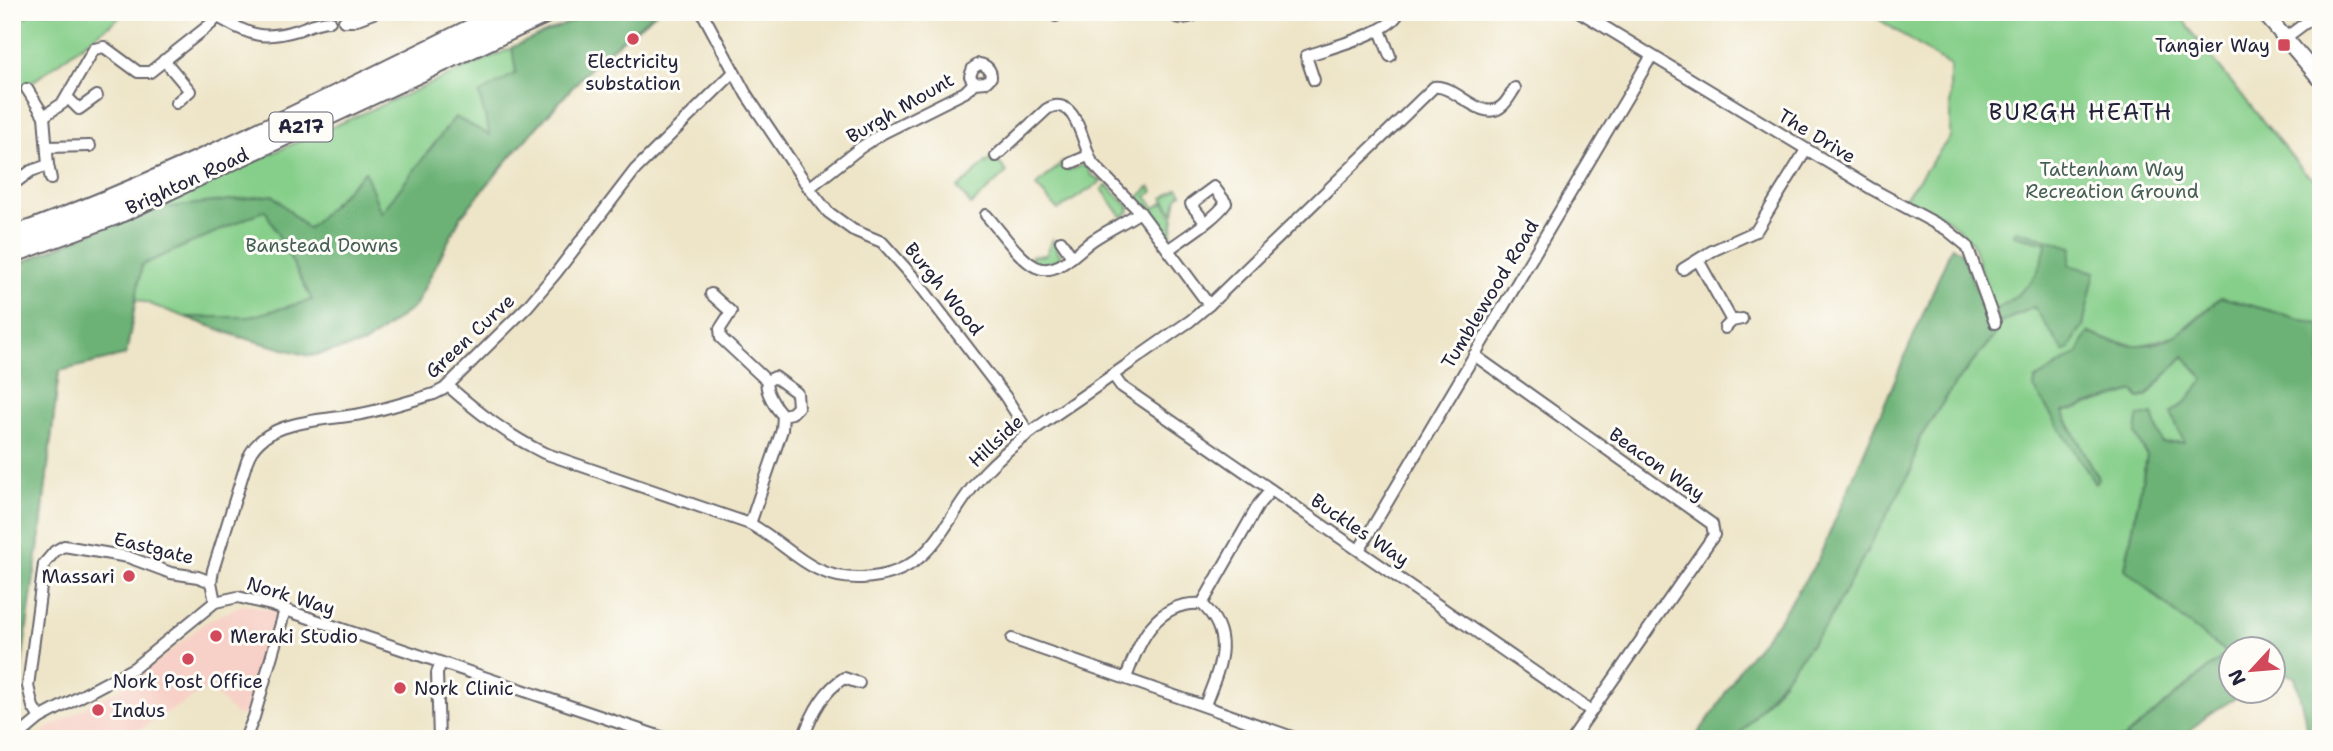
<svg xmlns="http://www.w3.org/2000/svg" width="2333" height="751" font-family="'Shantell Sans',sans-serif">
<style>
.built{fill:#f7d1c7}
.green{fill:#86cf8a;stroke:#547862;stroke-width:2}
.forest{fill:#6cb276;stroke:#476a58;stroke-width:2}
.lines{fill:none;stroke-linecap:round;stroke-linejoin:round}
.street-casing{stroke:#69666c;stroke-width:14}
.secondary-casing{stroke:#69666c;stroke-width:18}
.highway-casing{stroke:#69666c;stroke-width:23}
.street{stroke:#fff;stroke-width:10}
.secondary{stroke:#fff;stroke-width:14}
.highway{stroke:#fff;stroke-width:19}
.poi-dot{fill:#d1495b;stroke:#fdfcf7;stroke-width:2.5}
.labels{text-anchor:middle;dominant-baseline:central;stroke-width:6;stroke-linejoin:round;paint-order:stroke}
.shield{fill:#fdfcf7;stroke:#646373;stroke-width:2}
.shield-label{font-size:18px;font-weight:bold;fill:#22223b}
.poi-label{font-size:19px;fill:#22223b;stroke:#fdfcf7;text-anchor:start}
.street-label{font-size:19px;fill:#22223b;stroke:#fdfcf7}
.park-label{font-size:19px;fill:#455f57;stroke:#fdfcf7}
.quarter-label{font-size:23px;letter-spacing:2px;fill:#22223b;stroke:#fdfcf7}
</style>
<rect width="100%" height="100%" fill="#fdfcf7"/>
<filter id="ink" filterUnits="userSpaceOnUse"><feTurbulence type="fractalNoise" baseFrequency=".0143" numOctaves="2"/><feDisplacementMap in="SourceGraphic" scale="14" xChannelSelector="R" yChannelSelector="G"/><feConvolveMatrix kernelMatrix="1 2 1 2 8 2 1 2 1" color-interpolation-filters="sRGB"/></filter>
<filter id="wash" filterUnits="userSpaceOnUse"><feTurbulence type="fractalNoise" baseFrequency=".00686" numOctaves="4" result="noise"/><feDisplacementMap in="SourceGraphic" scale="28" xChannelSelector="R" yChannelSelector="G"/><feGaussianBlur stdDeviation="1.57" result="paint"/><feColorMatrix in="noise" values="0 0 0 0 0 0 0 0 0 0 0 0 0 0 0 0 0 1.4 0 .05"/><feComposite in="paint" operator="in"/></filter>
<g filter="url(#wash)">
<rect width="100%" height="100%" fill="#eee5c8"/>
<!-- built -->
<path class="built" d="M244,604l38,9 -31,104 -16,-3 -26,-26 -86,51h-87l9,-9 90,-50 69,-57z"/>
<!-- green -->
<g class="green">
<path d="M12,12h9l5,5 6,-5h95l-115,85z"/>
<path d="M594,12h63l-62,50 -78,87 -56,67 -46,90 -51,38 -54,12 -73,-20 -101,-37 -10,56 -67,16 -18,156 -29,182v-442z"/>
<path d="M1868,12h311l18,28 108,133 16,11v141l-100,-28 -45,38 -36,11 -38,-7 -67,41 63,98 -35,-66 71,-21 5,8 8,-3 37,-41 20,24 -18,23 -15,11 14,29 -23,1 -9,-28 -17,20 11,21 -22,112 58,52 44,33 -104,86h-387l47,-57 128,-211 8,-32 36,-55 40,-49 3,-11 -26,-82 -23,-22 -44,-22 45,-61v-71z"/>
<path d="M993,156l14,16 -36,33 -13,-17z"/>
<path d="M1063,162l5,8 18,-5 5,10 11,6 -44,29 -22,-24z"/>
<path d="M1107,185l22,22v5l-7,5 -20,-28z"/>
<path d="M1150,186l3,5 -6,6 8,11 9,-6 10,16 -3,18 -4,1 -30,-38z"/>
<path d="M1178,188l4,5 -5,4 -3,16 -11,-15z"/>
<path d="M1052,239l9,18 -2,3 -17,5 -12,-4 2,-5 14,-1z"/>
</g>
<!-- forest -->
<g class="forest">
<path d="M594,12h62l-61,50 -78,87 -56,67 -46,90 -51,38 -54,12 -73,-20 -51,-19h63l63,-17 -47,-90 -123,55 -16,90 -67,16 -18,156 -23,164 -6,-1v-423l132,-57 129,-15 35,34 57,-58 16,42 74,-96 35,18 -11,-41 37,-21 -4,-26z"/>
<path d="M2016,230l56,17 -3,18 26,7 -12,54 -15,24 -4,2 -30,-45 -36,17 -3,-14c28,-17 47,-32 51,-67l-32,-8z"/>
<path d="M1952,246l9,6 34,83 -40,49 -36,55 -8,32 -84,153 -91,115h-42l21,-29 27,-45 35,-42 41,-63z"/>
<path d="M2221,297l100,28v414h-11l-15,-62 -18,-6 -3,2v-23h-42v42h13l-39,24 -24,23h-59l104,-86 -44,-33 -58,-51 22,-113 -11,-21 2,-19 15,-1 9,28 22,-1 -13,-29 15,-11 18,-23 -20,-23 -37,39 -8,4 -5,-8 -71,21 35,66 -3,5 -61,-95 1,-8 44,-28 9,-20c27,14 64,20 91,1 15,-10 28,-24 42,-36z"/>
</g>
</g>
<g filter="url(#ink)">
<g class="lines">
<defs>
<g id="street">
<path d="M702,12l44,82 63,94 19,24 25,18 29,12 33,37 90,117 23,36"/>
<path d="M1051,12l5,4"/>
<path d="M1170,12c9,11 21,4 33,0"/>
<path d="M1580,12l292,177 74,40 21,17 28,77"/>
<path d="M218,17c33,18 42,24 80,13 11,-4 20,-9 32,-9"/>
<path d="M344,21h8l24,-9"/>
<path d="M1380,30l10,26"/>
<path d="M2284,39l36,-27"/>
<path d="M164,60l26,31 -14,12"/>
<path d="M1314,80l-8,-24c22,-8 85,-23 93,-44"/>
<path d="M27,89l17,27"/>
<path d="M67,97l12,12 18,-13"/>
<path d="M47,147l43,-1"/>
<path d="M996,156l51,-47c30,-17 36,39 46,55l47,48 69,93"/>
<path d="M1071,163l17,-7"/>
<path d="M48,165l3,14"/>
<path d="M12,185l19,-14 17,-6 -4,-49 19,-13 31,-54 10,-2 34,25h12l62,-49 8,-11"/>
<path d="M809,188l51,-40 23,-15 82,-41 9,-9 12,-1 5,-5c0,-7 -4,-12 -12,-13l-6,4 -3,8 4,7"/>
<path d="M986,215c13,14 34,45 50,52 21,10 41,-16 57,-27 15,-10 32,-18 47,-28"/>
<path d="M1061,241l11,16"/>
<path d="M1168,250c17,-13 46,-30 58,-47l-12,-16 -23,17 13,17"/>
<path d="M1698,260l34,61"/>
<path d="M1683,269l29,-18 44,-20 50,-81"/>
<path d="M711,294l20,18 -11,17 1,9 46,43"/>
<path d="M1725,328l7,-7 10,-2"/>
<path d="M1474,355l238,169 2,11 -142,204"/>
<path d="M1113,375l8,11 470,325"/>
<path d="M775,377l22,16 1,14 -6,6 -9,2c-7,-6 -19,-25 -16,-34z"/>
<path d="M448,386c31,27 59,49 96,67l206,71c40,21 59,56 112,54 74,-3 81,-61 123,-106 31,-33 68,-55 105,-81 33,-23 66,-47 100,-70l19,-16 225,-218c21,-3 48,37 68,19 5,-4 9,-12 13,-18"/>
<path d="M750,524l32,-94 1,-15"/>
<path d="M1359,550l292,-493"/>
<path d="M215,602l-4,-20 2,-12 34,-109c15,-43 77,-40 114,-47 24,-5 49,-13 73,-20l10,-5 83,-82 29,-34 79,-103 99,-98"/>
<path d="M1202,604l57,-100 12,-14"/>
<path d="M1012,639l286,100"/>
<path d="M1126,678c13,-37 30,-77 76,-74 34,32 17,64 3,101"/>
<path d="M40,718l-7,-11 -5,-21 16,-122 11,-13 9,-5 64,11 43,16 27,4 13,5"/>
<path d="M15,739l25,-21 94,-50 81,-66 23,-5 33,8 396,134"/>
<path d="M245,739l9,-22 31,-107"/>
<path d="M439,739l-2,-66 4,-10"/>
<path d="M803,739c8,-24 20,-48 41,-61l15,5"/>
</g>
<path id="secondary" d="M2263,12l58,68"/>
<g id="highway">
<path d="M12,237c170,-61 332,-146 494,-225"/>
<path d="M12,253l105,-39 431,-202"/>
</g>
</defs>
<!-- street casing -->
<use href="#street" class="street-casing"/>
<!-- secondary casing -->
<use href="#secondary" class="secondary-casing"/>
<!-- highway casing -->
<use href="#highway" class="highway-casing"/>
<!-- street -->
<use href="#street" class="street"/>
<!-- secondary -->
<use href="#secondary" class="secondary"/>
<!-- highway -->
<use href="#highway" class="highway"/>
</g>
</g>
<!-- markers -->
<g class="poi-dot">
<circle cx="633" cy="39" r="7"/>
<rect x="2277" y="38" width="14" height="14" rx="3.5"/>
<circle cx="129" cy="576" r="7"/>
<circle cx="216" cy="636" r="7"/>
<circle cx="188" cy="659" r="7"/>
<circle cx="400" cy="688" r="7"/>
<circle cx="98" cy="710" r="7"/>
</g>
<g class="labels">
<!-- shield labels -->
<rect class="shield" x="269.5" y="112.5" width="63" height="29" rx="5"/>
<g class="shield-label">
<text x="301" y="127">A217</text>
</g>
<!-- poi labels -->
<g class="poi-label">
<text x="2270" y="45" text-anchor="end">Tangier Way</text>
<text x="633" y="61" text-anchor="middle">Electricity<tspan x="633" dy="22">substation</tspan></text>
<text x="115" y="576" text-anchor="end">Massari</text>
<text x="230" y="636">Meraki Studio</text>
<text x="188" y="681" text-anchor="middle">Nork Post Office</text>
<text x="414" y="688">Nork Clinic</text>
<text x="112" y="710">Indus</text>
</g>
<!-- street labels -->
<g class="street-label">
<text transform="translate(900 108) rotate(-30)">Burgh Mount</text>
<text transform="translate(1817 136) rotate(31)">The Drive</text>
<text transform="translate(187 181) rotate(-25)">Brighton Road</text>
<text transform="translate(944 289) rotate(51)">Burgh Wood</text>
<text transform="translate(1490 294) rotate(-59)">Tumblewood Road</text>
<text transform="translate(470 336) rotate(-43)">Green Curve</text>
<text transform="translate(996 441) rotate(-43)">Hillside</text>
<text transform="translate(1657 464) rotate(35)">Beacon Way</text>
<text transform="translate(1360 530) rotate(34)">Buckles Way</text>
<text transform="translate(154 548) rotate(14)">Eastgate</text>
<text transform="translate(291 596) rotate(17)">Nork Way</text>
</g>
<!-- park labels -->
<g class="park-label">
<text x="2112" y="169">Tattenham Way<tspan x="2112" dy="22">Recreation Ground</tspan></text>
<text x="322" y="245">Banstead Downs</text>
</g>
<!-- quarter labels -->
<g class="quarter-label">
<text x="2081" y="112">BURGH HEATH</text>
</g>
</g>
<!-- margin -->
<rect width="2333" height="751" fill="none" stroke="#fdfcf7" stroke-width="42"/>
<!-- north arrow -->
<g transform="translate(2252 670) rotate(244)"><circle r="33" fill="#fdfcf7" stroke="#a5a5ac" stroke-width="2"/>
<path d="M0-5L12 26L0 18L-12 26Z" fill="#d1495b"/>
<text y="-10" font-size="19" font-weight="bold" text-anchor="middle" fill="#22223b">N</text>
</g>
</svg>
